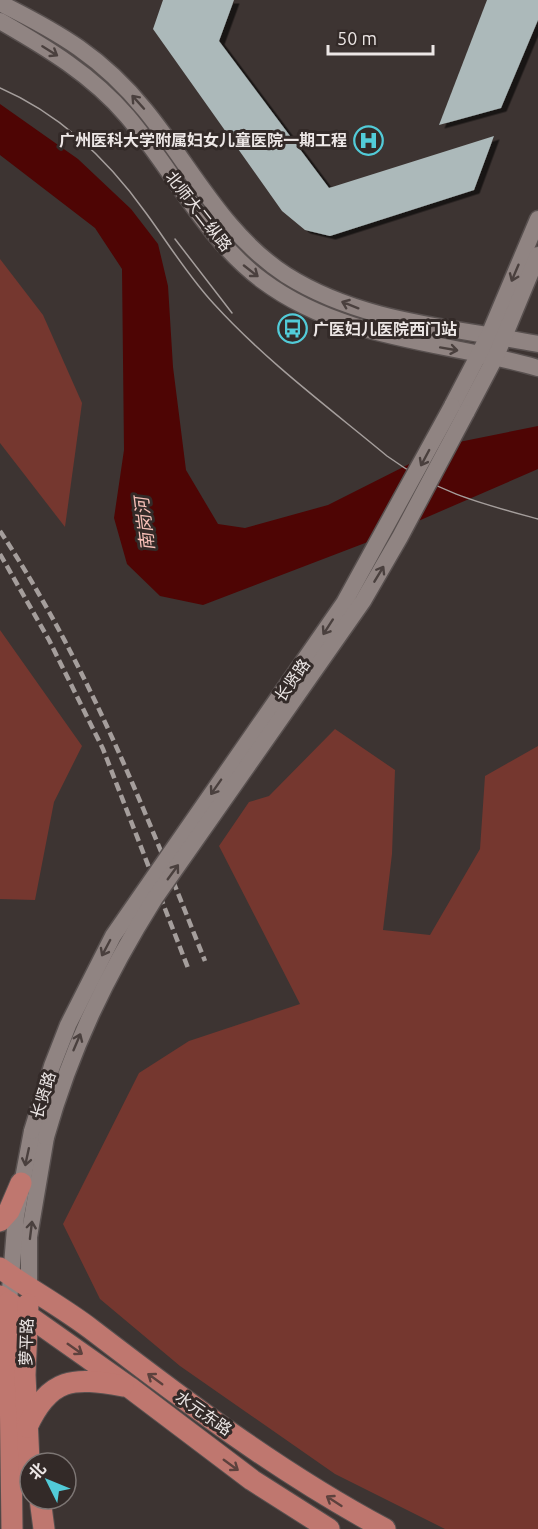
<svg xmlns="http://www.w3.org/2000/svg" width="538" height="1529" font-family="Ubuntu,'Noto Sans SC',sans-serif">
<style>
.green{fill:#75372f}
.water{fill:#4e0504}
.building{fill:#acb9ba;filter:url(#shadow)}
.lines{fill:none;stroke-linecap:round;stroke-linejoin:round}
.minor-casing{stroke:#58504f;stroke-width:19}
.major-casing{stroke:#58504f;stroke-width:23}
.minor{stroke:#908482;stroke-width:16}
.major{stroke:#bf776f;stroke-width:21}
.tram{stroke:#a59e9c;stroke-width:1.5}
.rail{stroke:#a59e9c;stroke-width:4.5;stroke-dasharray:9 4.5;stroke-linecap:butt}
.minor-bridge-casing{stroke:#58504f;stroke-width:19;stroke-linecap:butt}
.minor-bridge{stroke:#908482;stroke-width:16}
.oneway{stroke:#4a403e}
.oneway2{stroke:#5d413d}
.labels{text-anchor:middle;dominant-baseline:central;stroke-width:6;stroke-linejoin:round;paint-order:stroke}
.poi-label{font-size:16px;font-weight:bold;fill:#ede7e6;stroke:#332a28;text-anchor:end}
.street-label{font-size:16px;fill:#ede7e6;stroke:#332a28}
.water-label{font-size:18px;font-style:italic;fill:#f6bfb7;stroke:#332a28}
</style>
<defs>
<filter id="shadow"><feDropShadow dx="5.5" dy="3.5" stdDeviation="0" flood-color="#0009"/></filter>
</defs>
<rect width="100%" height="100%" fill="#3d3432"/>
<!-- green -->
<g class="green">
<path d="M0,259l43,56 39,88 -17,124 -65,-84z"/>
<path d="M0,630l82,116 -28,56 -19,98 -35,-1z"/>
<path d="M335,729l60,41 -3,84 -9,76 47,5 50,-86 5,-73 53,-30v783h-93l-110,-55 -155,-108 -80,-67 -37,-75 76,-151 50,-32 111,-37 -81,-158 30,-44 20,-6z"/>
</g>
<!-- water -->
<path class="water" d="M0,104l78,55 53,50 27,35 10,42 5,81 13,103 32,54 27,4 83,-23 121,-61 89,-18v43l-152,66 -183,70 -43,-9 -33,-32 -13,-46 10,-68 -2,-181 -27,-41 -95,-73z"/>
<!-- building -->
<g class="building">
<path d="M163,0h71l-15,41 110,147 165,-52 -20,54 -144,46 -25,-6 -23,-19 -129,-182z"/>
<path d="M487,0h51v20l-37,88 -62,17z"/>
</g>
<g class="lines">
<defs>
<g id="minor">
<path d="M0,3c60,30 102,54 145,107 46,56 78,124 141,165 76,48 166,52 252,69"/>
<path d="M0,21c47,27 92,54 127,95 47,55 77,121 136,165 81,60 182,60 275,87"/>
<path d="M452,406l37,-71 49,-116"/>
<path d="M466,413l30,-57 42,-101"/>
<path d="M29,1288v-51l17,-100"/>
<path d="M9,1302l7,-86 16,-85"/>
</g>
<g id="major">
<path d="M0,1221l9,-10 12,-28"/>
<path d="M0,1268c29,21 62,39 91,61 94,72 189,144 294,200"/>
<path d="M0,1296l129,91 123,93 77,49"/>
<path d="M9,1302l3,227"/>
<path d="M28,1304l-3,71 5,108"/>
<path d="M27,1427c23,-50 46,-50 96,-41"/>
<path d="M40,1499l4,30"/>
</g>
</defs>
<!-- minor casing -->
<use href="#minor" class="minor-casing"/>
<!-- major casing -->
<use href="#major" class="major-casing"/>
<!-- minor -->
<use href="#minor" class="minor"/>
<!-- major -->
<use href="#major" class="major"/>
<!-- tram -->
<g class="tram">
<path d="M0,88c60,26 108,72 146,125 22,30 42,63 68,91 52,57 114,103 173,152 51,37 92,47 151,63"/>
<path d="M175,239l57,74"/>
</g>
<!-- rail -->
<g class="rail">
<path d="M0,531c88,133 146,282 205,430"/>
<path d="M0,554l49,86 54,109 85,219"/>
</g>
<defs>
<g id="minor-bridge">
<path d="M32,1131l20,-65 16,-41 45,-89 231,-333 108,-197"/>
<path d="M46,1137c25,-88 60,-161 109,-239l208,-297 37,-64 66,-124"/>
</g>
</defs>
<!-- minor-bridge casing -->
<use href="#minor-bridge" class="minor-bridge-casing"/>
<!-- minor-bridge -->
<use href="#minor-bridge" class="minor-bridge"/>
</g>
<!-- one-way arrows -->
<defs><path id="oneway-shaft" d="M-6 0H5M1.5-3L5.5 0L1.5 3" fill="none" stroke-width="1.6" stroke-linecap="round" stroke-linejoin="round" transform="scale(1.5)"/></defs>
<g class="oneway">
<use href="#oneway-shaft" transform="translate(50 51) rotate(32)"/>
<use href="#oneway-shaft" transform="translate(138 102) rotate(-132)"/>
<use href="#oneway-shaft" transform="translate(251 271) rotate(38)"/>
<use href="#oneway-shaft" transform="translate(515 273) rotate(113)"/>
<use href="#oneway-shaft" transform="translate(350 305) rotate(-158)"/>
<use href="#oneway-shaft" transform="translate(449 349) rotate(10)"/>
<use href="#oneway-shaft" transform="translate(425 458) rotate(118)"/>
<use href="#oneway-shaft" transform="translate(379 574) rotate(-59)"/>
<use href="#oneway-shaft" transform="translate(328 627) rotate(123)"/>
<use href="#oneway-shaft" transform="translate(216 787) rotate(125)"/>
<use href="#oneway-shaft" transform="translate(173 872) rotate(-54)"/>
<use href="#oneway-shaft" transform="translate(106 948) rotate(118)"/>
<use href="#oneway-shaft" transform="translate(77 1042) rotate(-67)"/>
<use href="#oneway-shaft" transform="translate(27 1157) rotate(102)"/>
<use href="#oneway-shaft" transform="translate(31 1230) rotate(-83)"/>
</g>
<g class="oneway2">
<use href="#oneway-shaft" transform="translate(75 1349) rotate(35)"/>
<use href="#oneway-shaft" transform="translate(155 1379) rotate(-144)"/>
<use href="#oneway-shaft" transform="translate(231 1465) rotate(36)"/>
<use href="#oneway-shaft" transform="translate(334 1501) rotate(-147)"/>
</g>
<!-- icons -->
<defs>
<symbol id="hospital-ring" viewBox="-11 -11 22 22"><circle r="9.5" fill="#332a28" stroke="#52cbd8" stroke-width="1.5"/><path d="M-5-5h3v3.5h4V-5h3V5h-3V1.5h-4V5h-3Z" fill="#52cbd8"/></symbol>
<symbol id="bus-ring" viewBox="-11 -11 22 22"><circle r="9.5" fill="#332a28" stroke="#52cbd8" stroke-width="1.5"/><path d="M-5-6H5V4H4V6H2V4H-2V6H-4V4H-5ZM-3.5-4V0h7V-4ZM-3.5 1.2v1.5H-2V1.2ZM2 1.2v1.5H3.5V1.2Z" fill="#52cbd8"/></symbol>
</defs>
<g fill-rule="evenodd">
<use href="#hospital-ring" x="352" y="124" width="33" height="33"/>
<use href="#bus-ring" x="276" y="312" width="33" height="33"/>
</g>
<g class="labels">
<!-- poi labels -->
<g class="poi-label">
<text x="347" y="140">广州医科大学附属妇女儿童医院一期工程</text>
<text x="313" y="329" text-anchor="start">广医妇儿医院西门站</text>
</g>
<!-- street labels -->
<g class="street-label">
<text transform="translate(199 211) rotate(52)">北师大二纵路</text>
<text transform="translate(292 680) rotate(-55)">长贤路</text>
<text transform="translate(43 1095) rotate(-73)">长贤路</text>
<text transform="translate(26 1342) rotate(-88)">萝平路</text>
<text transform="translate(204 1413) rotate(35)">水元东路</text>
</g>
<!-- water labels -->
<g class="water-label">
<text transform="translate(144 524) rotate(-97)">南岗河</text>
</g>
</g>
<!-- north arrow -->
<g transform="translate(48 1481) rotate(313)"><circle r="28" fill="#332a28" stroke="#7d7674" stroke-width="1.5"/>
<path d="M0-4.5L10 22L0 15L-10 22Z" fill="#52cbd8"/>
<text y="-9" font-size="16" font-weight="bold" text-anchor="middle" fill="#ede7e6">北</text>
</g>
<!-- scale -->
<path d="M328 45v9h105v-9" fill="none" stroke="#ede7e6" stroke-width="3"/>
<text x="337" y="45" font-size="18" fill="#ede7e6" stroke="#332a28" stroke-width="4.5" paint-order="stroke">50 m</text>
</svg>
